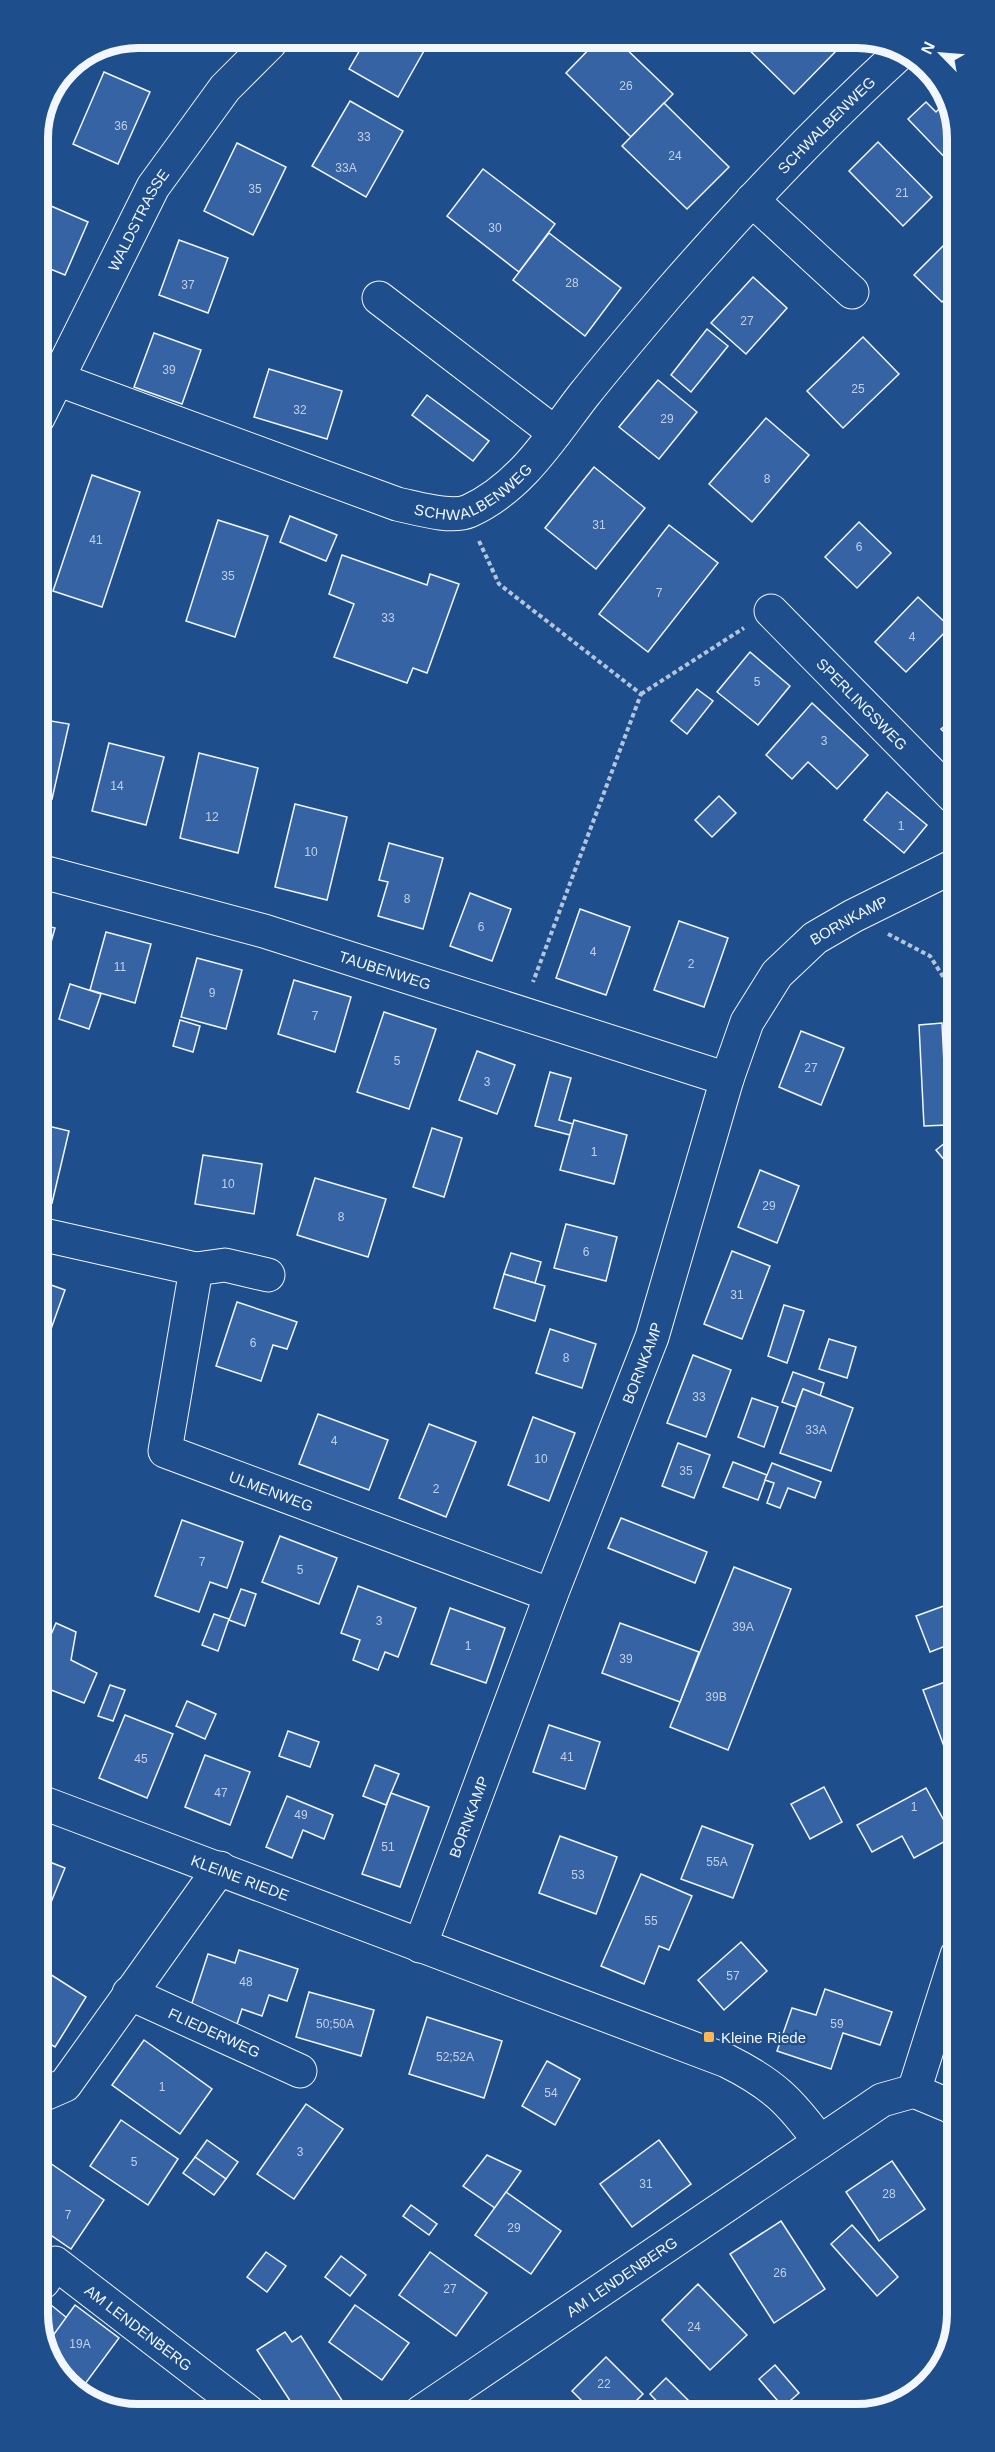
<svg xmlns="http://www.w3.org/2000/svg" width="995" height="2452" font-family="Helvetica,sans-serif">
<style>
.building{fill:#3563a3;stroke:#f2f6ff;stroke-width:1.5}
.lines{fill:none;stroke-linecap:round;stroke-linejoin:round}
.minor-casing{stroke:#f2f6ff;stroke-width:35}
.path{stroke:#b3c4dc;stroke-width:4;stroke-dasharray:4.5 3;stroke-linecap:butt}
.minor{stroke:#1f4e8c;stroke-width:33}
.poi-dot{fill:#ffb74d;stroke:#1f4e8c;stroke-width:2}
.labels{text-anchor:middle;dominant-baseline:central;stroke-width:4.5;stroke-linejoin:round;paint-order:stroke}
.number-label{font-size:12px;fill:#c3d1e8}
.street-label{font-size:15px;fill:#f2f6ff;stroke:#1f4e8c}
.poi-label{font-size:15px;fill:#f2f6ff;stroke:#1f4e8c;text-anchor:start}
.rim{fill:none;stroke:#f2f6ff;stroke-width:8}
</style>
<rect width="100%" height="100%" fill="#1f4e8c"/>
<!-- building -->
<g class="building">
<path d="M822,38l14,13 -42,43 -56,-55z"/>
<path d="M598,40h19l56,54 -42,43 -65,-64z"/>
<path d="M429,42l-31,55 -49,-28 15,-26z"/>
<path d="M104,72l46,20 -32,72 -45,-20z"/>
<path d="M948,100l4,6v59l-44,-46 18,-17 10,10z"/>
<path d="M350,101l53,30 -37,66 -54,-31z"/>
<path d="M664,103l65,64 -42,42 -65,-63z"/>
<path d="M878,142l54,55 -29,29 -54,-55z"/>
<path d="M237,143l49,24 -33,68 -49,-24z"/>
<path d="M483,169l72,55 -36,48 -72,-56z"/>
<path d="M51,206l37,16 -23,53 -27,-11v-29z"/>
<path d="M549,233l72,55 -36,48 -72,-56z"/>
<path d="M953,236v55l-11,11 -28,-27z"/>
<path d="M179,240l49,18 -20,55 -49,-18z"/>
<path d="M753,277l34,31 -41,46 -35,-31z"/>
<path d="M707,329l21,17 -37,46 -20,-17z"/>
<path d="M154,333l47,17 -19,54 -48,-17z"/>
<path d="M863,337l36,37 -56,54 -36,-37z"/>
<path d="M269,369l73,22 -15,48 -73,-22z"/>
<path d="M658,380l39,32 -38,47 -40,-32z"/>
<path d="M427,395l62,46 -16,20 -61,-46z"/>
<path d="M766,418l43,37 -57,67 -43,-38z"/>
<path d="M594,467l51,41 -49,61 -51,-41z"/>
<path d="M92,475l48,17 -38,115 -49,-16z"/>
<path d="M290,516l47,19 -11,26 -46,-19z"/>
<path d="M218,520l50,16 -33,101 -49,-16z"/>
<path d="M859,522l32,31 -34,35 -32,-31z"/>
<path d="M669,525l49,38 -70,89 -49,-38z"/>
<path d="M342,555l85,30 3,-11 29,10 -32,89 -14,-5 -6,15 -73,-26 20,-53 -25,-10z"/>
<path d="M918,597l32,30 -44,45 -31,-30z"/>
<path d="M750,652l40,34 -32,39 -41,-33z"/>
<path d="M697,689l16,12 -26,33 -16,-13z"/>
<path d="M812,703l56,52 -31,34 -29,-27 -16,17 -26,-24z"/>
<path d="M954,718v24l-13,-13z"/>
<path d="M39,719l30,5 -17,75 -13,-3z"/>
<path d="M109,743l55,14 -18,68 -54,-14z"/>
<path d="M199,753l59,15 -20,85 -58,-15z"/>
<path d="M887,792l40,33 -23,28 -40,-33z"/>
<path d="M719,796l17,17 -24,24 -17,-17z"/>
<path d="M295,804l52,13 -20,83 -52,-13z"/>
<path d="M389,843l54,15 -20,71 -45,-13 10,-34 -9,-2z"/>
<path d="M470,893l41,16 -19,52 -42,-15z"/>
<path d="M580,909l50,18 -24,68 -50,-17z"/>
<path d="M679,921l49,17 -24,69 -50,-17z"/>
<path d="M39,924l16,4 -15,53z"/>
<path d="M106,932l45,12 -16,59 -45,-13z"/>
<path d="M197,958l45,12 -16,59 -45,-12z"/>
<path d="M294,980l57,17 -16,55 -57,-18z"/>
<path d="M70,984l31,10 -12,35 -30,-10z"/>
<path d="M384,1012l52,17 -27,80 -52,-17z"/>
<path d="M180,1020l20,6 -7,26 -20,-6z"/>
<path d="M942,1023l5,102 -23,1 -5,-101z"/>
<path d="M801,1031l43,17 -23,57 -42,-18z"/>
<path d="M477,1051l38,14 -18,49 -38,-14z"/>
<path d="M550,1072l21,6 -12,42 14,4 -3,11 -35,-9z"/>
<path d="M574,1120l53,15 -13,49 -54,-14z"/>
<path d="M40,1124l29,7 -17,72 -12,-3z"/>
<path d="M432,1128l30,10 -18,59 -31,-10z"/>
<path d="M955,1135v38l-19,-23z"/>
<path d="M203,1155l59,9 -8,50 -59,-10z"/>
<path d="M760,1170l39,16 -22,57 -39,-16z"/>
<path d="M315,1178l71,21 -18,58 -71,-22z"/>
<path d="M566,1224l51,13 -11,44 -52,-13z"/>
<path d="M732,1251l38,15 -28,73 -38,-15z"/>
<path d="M511,1253l30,9 -6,21 -31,-9z"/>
<path d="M504,1274l41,12 -10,35 -41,-13z"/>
<path d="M40,1281l25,9 -23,64h-2z"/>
<path d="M237,1302l60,20 -10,27 -14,-4 -12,36 -45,-15z"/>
<path d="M784,1305l20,6 -17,52 -19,-7z"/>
<path d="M550,1329l46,15 -14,44 -46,-15z"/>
<path d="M829,1339l27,8 -9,31 -28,-9z"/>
<path d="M693,1355l38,15 -25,67 -39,-14z"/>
<path d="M793,1372l31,11 -4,13 -17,-7 -7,18 -14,-5z"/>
<path d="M803,1389l50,19 -22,63 -51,-18z"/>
<path d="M752,1398l26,9 -14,40 -26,-10z"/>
<path d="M318,1414l70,26 -19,50 -70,-26z"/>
<path d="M533,1417l42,16 -26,68 -41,-16z"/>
<path d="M429,1424l47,18 -30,75 -47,-19z"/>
<path d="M678,1443l32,12 -16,43 -32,-12z"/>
<path d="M733,1462l34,13 -9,25 -35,-13z"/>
<path d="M772,1463l49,19 -6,16 -27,-10 -8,20 -13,-5 7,-20 -9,-3z"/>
<path d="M621,1518l86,34 -12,31 -87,-35z"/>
<path d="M182,1520l61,22 -16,46 -17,-6 -11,30 -44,-16z"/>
<path d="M280,1536l57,22 -18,46 -57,-22z"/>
<path d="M734,1567l57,22 -63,161 -58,-23z"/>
<path d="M358,1586l58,22 -18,49 -13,-5 -7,18 -25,-10 7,-20 -19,-7z"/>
<path d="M241,1589l15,5 -11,32 -16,-6z"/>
<path d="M952,1603l4,11v28l-26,10 -14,-36z"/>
<path d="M450,1608l55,20 -19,55 -55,-19z"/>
<path d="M214,1614l15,5 -11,32 -16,-6z"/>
<path d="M56,1623l20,9 -5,28 26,13 -13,30 -43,-17v-28z"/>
<path d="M620,1623l79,29 -19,50 -78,-29z"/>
<path d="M956,1678v76l-8,3 -25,-67z"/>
<path d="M110,1685l15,5 -12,31 -15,-5z"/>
<path d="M187,1701l29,13 -11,25 -29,-13z"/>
<path d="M125,1715l48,19 -26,64 -48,-20z"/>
<path d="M549,1725l51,17 -15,47 -52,-17z"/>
<path d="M288,1731l31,11 -9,25 -31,-11z"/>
<path d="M205,1755l45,17 -20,53 -45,-18z"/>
<path d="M375,1765l24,9 -13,31 -23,-9z"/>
<path d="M824,1787l18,35 -32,17 -19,-35z"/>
<path d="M926,1788l27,49 -39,21 -12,-22 -30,16 -15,-27z"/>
<path d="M391,1793l38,14 -29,80 -38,-13z"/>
<path d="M287,1796l46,19 -9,24 -21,-9 -11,28 -26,-11z"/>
<path d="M702,1826l51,19 -20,53 -52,-19z"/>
<path d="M560,1836l57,21 -21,57 -57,-21z"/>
<path d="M42,1859l23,9 -22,54h-1z"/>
<path d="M641,1874l51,22 -23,54 -10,-4 -15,38 -43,-18z"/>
<path d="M741,1942l26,29 -43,39 -26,-30z"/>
<path d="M239,1950l59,19 -11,32 -18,-6 -7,21 -20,-7 -6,18 -47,-15 19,-58 27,9z"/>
<path d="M42,1969l44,28 -31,50 -13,-8z"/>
<path d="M825,1989l67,23 -12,33 -37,-12 -12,36 -54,-18 15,-43 24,7z"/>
<path d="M309,1992l65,18 -13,46 -65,-19z"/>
<path d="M427,2017l75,24 -18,57 -75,-24z"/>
<path d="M957,2019v44l-20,-12z"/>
<path d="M144,2040l68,49 -32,45 -68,-49z"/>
<path d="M547,2061l33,18 -25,46 -33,-19z"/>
<path d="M306,2104l37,25 -49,70 -37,-25z"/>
<path d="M121,2120l57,39 -30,46 -58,-39z"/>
<path d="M207,2140l31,22 -12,17 -31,-22z"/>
<path d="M659,2140l32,44 -59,43 -32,-43z"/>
<path d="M487,2155l34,16 -26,37 -32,-22z"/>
<path d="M195,2157l31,22 -12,16 -31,-22z"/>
<path d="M892,2161l33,48 -46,32 -33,-49z"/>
<path d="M50,2163l54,37 -33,49 -29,-20v-55z"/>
<path d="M506,2192l55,39 -30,43 -56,-39z"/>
<path d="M411,2205l26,19 -8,11 -26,-19z"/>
<path d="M781,2221l44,68 -51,34 -44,-69z"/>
<path d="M852,2225l46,52 -21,19 -46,-52z"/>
<path d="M266,2252l20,14 -19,26 -20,-15z"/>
<path d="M430,2252l57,41 -31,43 -57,-41z"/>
<path d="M341,2256l25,19 -16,21 -25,-19z"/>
<path d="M698,2284l49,51 -37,35 -48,-50z"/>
<path d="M45,2300l22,18 -23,30 -1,-44z"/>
<path d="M75,2305l44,33 -34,46 -33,-24 -8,-12z"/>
<path d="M355,2305l54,38 -27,37 -53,-38z"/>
<path d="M285,2332l7,10 9,-6 42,66 -16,11h-29l-41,-63z"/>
<path d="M606,2357l37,37 -17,17h-34l-20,-20z"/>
<path d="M775,2365l24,28 -16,14 -24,-28z"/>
<path d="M666,2378l26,26 -6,7h-20l-16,-17z"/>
<path d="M195,2402l14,12h-23z"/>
</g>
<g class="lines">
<defs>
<g id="minor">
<path d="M752,200l100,92"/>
<path d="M379,298l176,135"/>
<path id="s1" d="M38,372l359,132c19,4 54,15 72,7 51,-23 81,-72 114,-115 27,-34 56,-68 84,-101 74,-85 151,-167 234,-243"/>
<path id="s2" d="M38,418l115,-231 72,-99 45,-45"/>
<path id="s3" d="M771,611l183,186"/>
<path id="s4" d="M39,871l225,60 463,148"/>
<path id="s5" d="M40,1234l156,35 -31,182 386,144"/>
<path d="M196,1269l29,-4 43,10"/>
<path id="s6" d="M41,1802l686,259c46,23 63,40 93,81"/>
<path id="s7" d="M420,1946l131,-351 101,-258 75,-258 20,-57 30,-48 38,-36 38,-22 101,-50"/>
<path id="s8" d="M129,1993l171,78"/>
<path d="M914,2091l43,-136"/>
<path d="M42,2095l23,-10 155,-217"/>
<path id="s9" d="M43,2282l12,-19 195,150"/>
<path id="s10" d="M421,2412l461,-312 32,-9 36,15 7,5"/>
</g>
</defs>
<!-- minor casing -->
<use href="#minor" class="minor-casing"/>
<!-- path -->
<g class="path">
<path d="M479,541l20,43 142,110 -108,288"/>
<path d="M641,694l103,-66"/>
<path d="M888,934l42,22 24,38"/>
</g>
<!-- minor -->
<use href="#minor" class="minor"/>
</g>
<!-- markers -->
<rect class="poi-dot" x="703" y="2031" width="12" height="12" rx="3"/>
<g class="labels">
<!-- number labels -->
<g class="number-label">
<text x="626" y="86">26</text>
<text x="121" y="126">36</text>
<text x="364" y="137">33</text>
<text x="675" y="156">24</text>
<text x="346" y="168">33A</text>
<text x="255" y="189">35</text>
<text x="902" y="193">21</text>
<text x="495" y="228">30</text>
<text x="572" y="283">28</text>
<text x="188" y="285">37</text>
<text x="747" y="321">27</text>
<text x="169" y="370">39</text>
<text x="858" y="389">25</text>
<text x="300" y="410">32</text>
<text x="667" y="419">29</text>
<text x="767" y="479">8</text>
<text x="599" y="525">31</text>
<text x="96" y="540">41</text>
<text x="859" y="547">6</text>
<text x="228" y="576">35</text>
<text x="659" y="593">7</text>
<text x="388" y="618">33</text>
<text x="912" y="637">4</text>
<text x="757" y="682">5</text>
<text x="824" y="741">3</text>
<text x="117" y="786">14</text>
<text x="212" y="817">12</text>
<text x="901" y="826">1</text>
<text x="311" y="852">10</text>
<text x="407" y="899">8</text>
<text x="481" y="927">6</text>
<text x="593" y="952">4</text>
<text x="691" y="964">2</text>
<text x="120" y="967">11</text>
<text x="212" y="993">9</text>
<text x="315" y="1016">7</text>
<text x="397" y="1061">5</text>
<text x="811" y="1068">27</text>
<text x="487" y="1082">3</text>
<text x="594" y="1152">1</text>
<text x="228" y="1184">10</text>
<text x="769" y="1206">29</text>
<text x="341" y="1217">8</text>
<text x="586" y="1252">6</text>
<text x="737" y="1295">31</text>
<text x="253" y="1343">6</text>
<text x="566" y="1358">8</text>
<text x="699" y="1397">33</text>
<text x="816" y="1430">33A</text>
<text x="334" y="1441">4</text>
<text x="541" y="1459">10</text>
<text x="686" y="1471">35</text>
<text x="436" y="1489">2</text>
<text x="202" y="1562">7</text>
<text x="300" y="1570">5</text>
<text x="379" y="1621">3</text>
<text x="743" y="1627">39A</text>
<text x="468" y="1646">1</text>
<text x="626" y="1659">39</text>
<text x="716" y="1697">39B</text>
<text x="567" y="1757">41</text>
<text x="141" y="1759">45</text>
<text x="221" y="1793">47</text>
<text x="914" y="1807">1</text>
<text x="301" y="1815">49</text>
<text x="388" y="1847">51</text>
<text x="717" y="1862">55A</text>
<text x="578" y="1875">53</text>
<text x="651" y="1921">55</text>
<text x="733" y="1976">57</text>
<text x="246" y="1982">48</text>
<text x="335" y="2024">50;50A</text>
<text x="837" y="2024">59</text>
<text x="455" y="2057">52;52A</text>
<text x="162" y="2087">1</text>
<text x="551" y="2093">54</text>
<text x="300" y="2152">3</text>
<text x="134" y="2162">5</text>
<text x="646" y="2184">31</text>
<text x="889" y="2194">28</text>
<text x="68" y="2215">7</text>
<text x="514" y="2228">29</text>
<text x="780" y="2273">26</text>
<text x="450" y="2289">27</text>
<text x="694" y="2327">24</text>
<text x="80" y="2344">19A</text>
<text x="604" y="2384">22</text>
</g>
<!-- street labels -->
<g class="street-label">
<text stroke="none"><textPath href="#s1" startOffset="984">SCHWALBENWEG</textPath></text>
<text stroke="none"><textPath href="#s2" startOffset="222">WALDSTRASSE</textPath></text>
<text stroke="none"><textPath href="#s1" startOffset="466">SCHWALBENWEG</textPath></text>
<text stroke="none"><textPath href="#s3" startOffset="130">SPERLINGSWEG</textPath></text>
<text stroke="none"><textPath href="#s7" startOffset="1128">BORNKAMP</textPath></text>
<text stroke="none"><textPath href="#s4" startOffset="360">TAUBENWEG</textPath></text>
<text stroke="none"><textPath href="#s7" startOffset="624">BORNKAMP</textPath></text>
<text stroke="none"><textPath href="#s5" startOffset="458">ULMENWEG</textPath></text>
<text stroke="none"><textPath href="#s7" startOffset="138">BORNKAMP</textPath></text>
<text stroke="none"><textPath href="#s6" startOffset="213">KLEINE RIEDE</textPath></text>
<text stroke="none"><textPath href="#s8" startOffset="94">FLIEDERWEG</textPath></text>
<text stroke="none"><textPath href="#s10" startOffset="242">AM LENDENBERG</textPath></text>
<text stroke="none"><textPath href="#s9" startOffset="128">AM LENDENBERG</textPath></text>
</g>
<!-- poi labels -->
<g class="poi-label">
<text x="721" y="2037">Kleine Riede</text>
</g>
</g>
<!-- crop -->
<path d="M0 0H995V2452H0ZM138 48H857A90 90 0 0 1 947 138V2314A90 90 0 0 1 857 2404H138A90 90 0 0 1 48 2314V138A90 90 0 0 1 138 48Z" fill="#1f4e8c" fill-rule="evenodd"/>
<path class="rim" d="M138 48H857A90 90 0 0 1 947 138V2314A90 90 0 0 1 857 2404H138A90 90 0 0 1 48 2314V138A90 90 0 0 1 138 48Z"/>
<!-- north arrow -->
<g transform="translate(941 54) rotate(295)" stroke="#1f4e8c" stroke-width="4.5" paint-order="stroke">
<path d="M0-4.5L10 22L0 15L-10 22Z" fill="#f2f6ff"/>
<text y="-9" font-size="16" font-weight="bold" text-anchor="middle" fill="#f2f6ff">N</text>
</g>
</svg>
